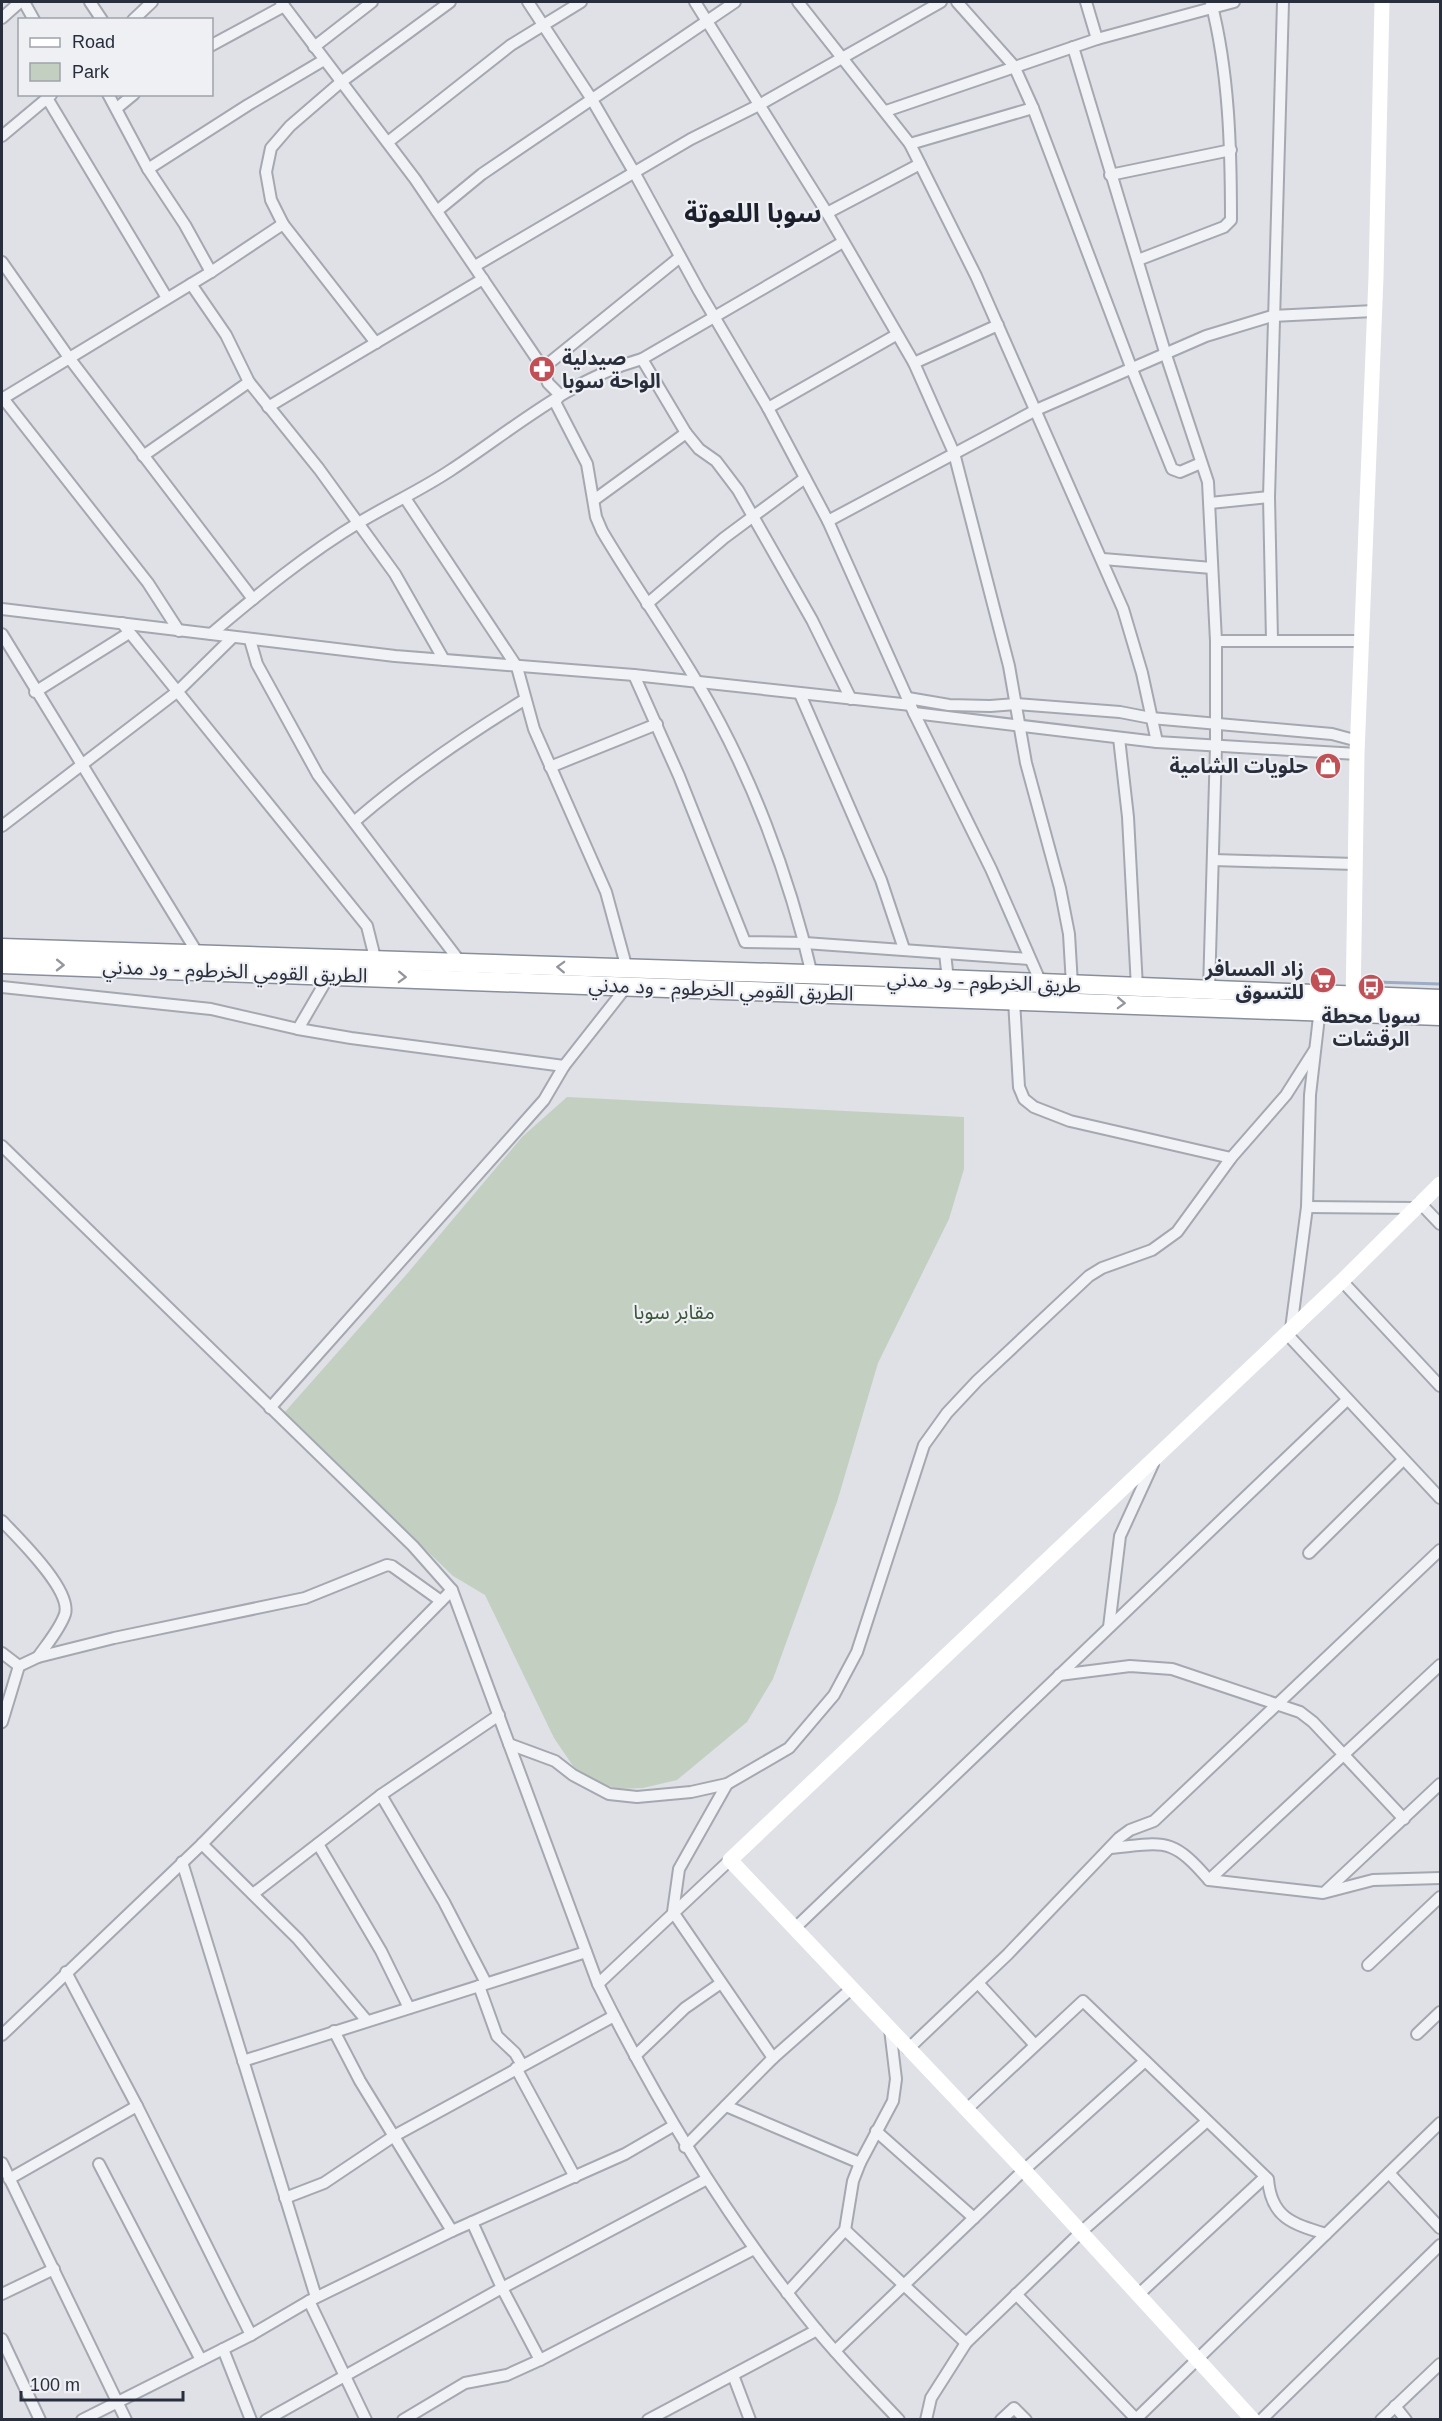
<svg xmlns="http://www.w3.org/2000/svg" width="1442" height="2421" font-family="Arial,'Noto Sans Arabic',sans-serif">
<style>
.green{fill:#c3d0c1}
.lines{fill:none;stroke-linecap:round;stroke-linejoin:round}
.stream{stroke:#9dacc3;stroke-width:3}
.street-casing{stroke:#a5a8b0;stroke-width:14}
.highway-casing{stroke:#888e9c;stroke-width:21}
.street{stroke:#f1f2f5;stroke-width:10}
.secondary{stroke:#fff;stroke-width:15}
.highway{stroke:#fff;stroke-width:18}
.oneway{stroke:#94969e}
.labels{text-anchor:middle;dominant-baseline:central;stroke-width:4.5;stroke-linejoin:round;paint-order:stroke}
.poi-label{font-size:20px;font-weight:bold;fill:#292e3c;stroke:#eef0f4;text-anchor:end}
.street-label{font-size:20px;fill:#292e3c;stroke:#eef0f4}
.park-label{font-size:20px;fill:#3b5638;stroke:#eef0f4}
.district-label{font-size:26px;font-weight:bold;fill:#1c202d;stroke:#eef0f4}
</style>
<rect width="100%" height="100%" fill="#dfe1e7"/>
<!-- green -->
<path class="green" d="M567,1097l397,20v52l-15,50 -71,144 -41,139 -64,177 -26,43 -70,58 -34,8 -25,1 -30,-10 -15,-13 -19,-28 -69,-143 -32,-19 -169,-163 122,-138 116,-138z"/>
<g class="lines">
<!-- stream -->
<path class="stream" d="M1375,982l65,2"/>
<defs>
<g id="street">
<path d="M24,2l10,18"/>
<path d="M90,2l12,18"/>
<path d="M281,2l134,177 128,189 5,15 12,12 -5,7 32,62 9,53 6,14c30,51 65,100 95,151 53,89 92,192 115,293"/>
<path d="M528,2l63,96 43,74 65,119 69,117 60,113 86,192 77,156 50,114"/>
<path d="M695,2l132,211 87,150 40,90 55,213 17,97 34,125 9,46 3,51"/>
<path d="M798,2l112,142 66,132 147,333 19,64 15,69"/>
<path d="M957,2l57,64 19,42 98,259 41,102 8,3 21,-9"/>
<path d="M1086,2l11,37"/>
<path d="M2,18l18,-16"/>
<path d="M133,20l19,-18"/>
<path d="M212,45l72,-39"/>
<path d="M314,47l58,-45"/>
<path d="M1073,47l92,305 43,130 8,159v106l-7,243"/>
<path d="M108,94l40,75 37,56 26,47"/>
<path d="M47,98l120,200"/>
<path d="M117,108l17,-14"/>
<path d="M886,111l211,-72 137,-37"/>
<path d="M2,136l49,-41"/>
<path d="M388,142l123,-97 70,-43"/>
<path d="M910,144l123,-36"/>
<path d="M148,169l100,-64 76,-45"/>
<path d="M1110,175l121,-25"/>
<path d="M437,211l45,-37 253,-172"/>
<path d="M827,213l93,-49"/>
<path d="M1138,260l86,-33 7,-7c0,-73 -2,-148 -20,-218"/>
<path d="M2,262l68,97 183,240"/>
<path d="M475,266l216,-127 68,-34 182,-103"/>
<path d="M191,284l35,51 23,47 70,87 76,105 49,86"/>
<path d="M376,343l-93,-119 -12,-24 -5,-28 5,-24 19,-22 51,-44 109,-80"/>
<path d="M642,359l44,74 13,16 17,12 22,29 74,130 39,79"/>
<path d="M914,363l84,-38"/>
<path d="M543,368l137,-111"/>
<path d="M2,397l146,186 31,48"/>
<path d="M2,399l209,-127 72,-48"/>
<path d="M268,407l215,-128"/>
<path d="M768,408l128,-73"/>
<path d="M143,456l106,-74"/>
<path d="M405,498l112,169 17,62 72,163 21,77"/>
<path d="M594,500l92,-67"/>
<path d="M1210,503l59,-6"/>
<path d="M828,521l208,-111 170,-74 66,-20 102,-5"/>
<path d="M1103,559l109,9"/>
<path d="M647,604l77,-66 81,-60"/>
<path d="M2,609l209,25c46,-39 97,-81 149,-112 30,-18 61,-32 91,-52 61,-40 119,-91 191,-111l201,-117"/>
<path d="M122,623l245,303 9,36"/>
<path d="M2,634l196,320"/>
<path d="M211,634l184,22 239,19 277,30"/>
<path d="M250,640l7,24 61,111 143,188"/>
<path d="M1272,640l-3,-143 14,-495"/>
<path d="M1216,641h146"/>
<path d="M634,675l45,101 66,166 60,1 224,16"/>
<path d="M35,692l94,-59"/>
<path d="M800,694l81,186 23,69"/>
<path d="M908,698l41,7 41,1 26,-2 104,8 31,6 181,16 26,7"/>
<path d="M914,713l243,29 200,12"/>
<path d="M1119,738l9,79 9,171"/>
<path d="M550,767l107,-43"/>
<path d="M355,821c53,-46 109,-84 169,-121"/>
<path d="M2,826l176,-135 55,-54"/>
<path d="M1213,860l142,4"/>
<path d="M945,953l3,27"/>
<path d="M2,987l209,22 87,20 53,9 213,28"/>
<path d="M1014,1000l5,87 5,12 10,8 36,14 161,37"/>
<path d="M298,1029l32,-55"/>
<path d="M2,1146l411,400 39,44 146,394c61,123 131,239 218,345 26,32 55,61 83,91"/>
<path d="M1420,1203l20,21"/>
<path d="M1307,1207l108,1"/>
<path d="M1342,1281l98,105"/>
<path d="M1291,1329l16,-122 3,-112 10,-87"/>
<path d="M1287,1334l153,164"/>
<path d="M270,1408l274,-308 20,-34 63,-80"/>
<path d="M2,1521c16,17 70,69 63,93 -5,15 -18,30 -27,43"/>
<path d="M1309,1553l94,-93"/>
<path d="M1109,1627l11,-91 33,-72"/>
<path d="M2,1653l17,13"/>
<path d="M1059,1675l71,-9 42,3 128,43 13,10 91,97"/>
<path d="M2,1722l17,-56 19,-9 76,-19 191,-40 82,-33 5,1 49,35"/>
<path d="M509,1744l46,17 18,14 36,19 28,3 54,-5 36,-8 62,-36 45,-53 23,-43 67,-207 23,-32 30,-32 112,-105 13,-8 50,-18 25,-18 54,-74 55,-63 28,-44"/>
<path d="M727,1784l-48,85 -6,43 100,146"/>
<path d="M381,1795l63,107 42,81"/>
<path d="M202,1844l96,95 69,82"/>
<path d="M318,1844l63,107 28,57"/>
<path d="M1110,1848c55,-5 61,-12 99,32l114,13 50,-13 67,-2"/>
<path d="M182,1862l134,435"/>
<path d="M1209,1880l231,-215"/>
<path d="M1326,1891l114,-107"/>
<path d="M253,1894l128,-99 118,-80"/>
<path d="M795,1928l552,-528"/>
<path d="M1368,1965l72,-68"/>
<path d="M66,1972l71,134 114,229"/>
<path d="M978,1983l57,62"/>
<path d="M598,1984l132,-124"/>
<path d="M479,1986l18,50 18,17 7,12"/>
<path d="M334,2031l26,50 92,150"/>
<path d="M1417,2034l23,-22"/>
<path d="M2,2035l200,-191 250,-254"/>
<path d="M908,2049l100,-95 111,-116 11,-8 24,-9 286,-271"/>
<path d="M635,2056l50,-48 36,-25"/>
<path d="M243,2061l343,-109"/>
<path d="M516,2068l59,109"/>
<path d="M726,2106l134,57"/>
<path d="M967,2109l116,-108 185,178c3,39 25,45 58,55"/>
<path d="M876,2131l98,87"/>
<path d="M685,2147l88,-89 78,-69"/>
<path d="M2,2163l124,257"/>
<path d="M99,2164l102,196"/>
<path d="M1389,2173l51,55"/>
<path d="M9,2179l128,-73"/>
<path d="M285,2198l39,-15 70,-47 220,-120"/>
<path d="M472,2222l30,66 38,72"/>
<path d="M845,2230l121,113"/>
<path d="M787,2293l58,-63 8,-49 7,-18 33,-62 3,-22 -6,-50"/>
<path d="M2,2294l52,-25"/>
<path d="M1016,2294l121,126"/>
<path d="M1139,2294l125,-116"/>
<path d="M309,2301l57,119"/>
<path d="M2,2339l38,81"/>
<path d="M223,2349l28,71"/>
<path d="M835,2351l189,-181 121,-109"/>
<path d="M733,2375l17,45"/>
<path d="M1395,2406l11,14"/>
<path d="M82,2420l169,-85 58,-34 143,-70 173,-77 48,-28"/>
<path d="M266,2420l236,-132 205,-109"/>
<path d="M403,2420l62,-37 42,-8 33,-15 214,-111"/>
<path d="M648,2420l169,-90"/>
<path d="M926,2420l5,-22 35,-55 115,-111 125,-110"/>
<path d="M1001,2420l13,-12 12,12"/>
<path d="M1135,2420l305,-297"/>
<path d="M1261,2420l179,-175"/>
<path d="M1381,2420l59,-56"/>
</g>
<g id="highway">
<path d="M2,948l864,28 574,23"/>
<path d="M2,964l1438,52"/>
</g>
</defs>
<!-- street casing -->
<use href="#street" class="street-casing"/>
<!-- highway casing -->
<use href="#highway" class="highway-casing"/>
<!-- street -->
<use href="#street" class="street"/>
<!-- secondary -->
<g class="secondary">
<path d="M1353,1006l4,-252 19,-477 6,-275"/>
<path d="M1253,2420l-229,-250 -294,-310 612,-579 98,-97"/>
</g>
<!-- highway -->
<use href="#highway" class="highway"/>
</g>
<!-- one-way arrows -->
<defs><path id="oneway-chevron" d="M-2-3.5L2.5 0L-2 3.5" fill="none" stroke-width="1.6" stroke-linecap="round" stroke-linejoin="round" transform="scale(1.5)"/></defs>
<g class="oneway">
<use href="#oneway-chevron" transform="translate(60 965) rotate(1)"/>
<use href="#oneway-chevron" transform="translate(561 967) rotate(-178)"/>
<use href="#oneway-chevron" transform="translate(402 977) rotate(2)"/>
<use href="#oneway-chevron" transform="translate(1121 1003) rotate(2)"/>
</g>
<!-- icons -->
<defs>
<symbol id="pharmacy-disc" viewBox="-11 -11 22 22"><circle r="9.5" fill="#c04f56" stroke="#eef0f4"/><path d="M-2-6h4v4h4v4h-4v4h-4v-4h-4v-4h4Z" fill="#fff"/></symbol>
<symbol id="shop-disc" viewBox="-11 -11 22 22"><circle r="9.5" fill="#c04f56" stroke="#eef0f4"/><path d="M-5-2.5h2.3a2.7 3.5 0 0 1 5.4 0H5L5.5 6h-11ZM-1.5-2.5h3a1.5 2.3 0 0 0-3 0Z" fill="#fff"/></symbol>
<symbol id="supermarket-disc" viewBox="-11 -11 22 22"><circle r="9.5" fill="#c04f56" stroke="#eef0f4"/><path d="M-6-5.5h2.5l.6 2H6L4.5 2H-2.5L-4.4-4H-6ZM-1.5 3.2a1.3 1.3 0 1 0 .1 0ZM3 3.2a1.3 1.3 0 1 0 .1 0Z" fill="#fff"/></symbol>
<symbol id="bus-disc" viewBox="-11 -11 22 22"><circle r="9.5" fill="#c04f56" stroke="#eef0f4"/><path d="M-5-6H5V4H4V6H2V4H-2V6H-4V4H-5ZM-3.5-4V0h7V-4ZM-3.5 1.2v1.5H-2V1.2ZM2 1.2v1.5H3.5V1.2Z" fill="#fff"/></symbol>
</defs>
<g fill-rule="evenodd">
<use href="#pharmacy-disc" x="527" y="354" width="30" height="30"/>
<use href="#shop-disc" x="1313" y="751" width="30" height="30"/>
<use href="#supermarket-disc" x="1308" y="965" width="30" height="30"/>
<use href="#bus-disc" x="1356" y="972" width="30" height="30"/>
</g>
<g class="labels">
<!-- poi labels -->
<g class="poi-label">
<text x="562" y="358" text-anchor="start">صيدلية<tspan x="562" dy="23">الواحة سوبا</tspan></text>
<text x="1308" y="766">حلويات الشامية</text>
<text x="1304" y="969">زاد المسافر<tspan x="1304" dy="23">للتسوق</tspan></text>
<text x="1371" y="1016" text-anchor="middle">سوبا محطة<tspan x="1371" dy="23">الرقشات</tspan></text>
</g>
<!-- street labels -->
<g class="street-label">
<text transform="translate(235 971) rotate(2)">الطريق القومي الخرطوم - ود مدني</text>
<text transform="translate(984 982) rotate(2)">طريق الخرطوم - ود مدني</text>
<text transform="translate(721 989) rotate(2)">الطريق القومي الخرطوم - ود مدني</text>
</g>
<!-- park labels -->
<g class="park-label">
<text x="674" y="1312">مقابر سوبا</text>
</g>
<!-- district labels -->
<g class="district-label">
<text x="753" y="213">سوبا اللعوتة</text>
</g>
</g>
<!-- border -->
<rect width="1442" height="2421" fill="none" stroke="#292e3c" stroke-width="6"/>
<!-- legend -->
<rect x="18" y="18" width="195" height="78" fill="#eef0f4" stroke="#9fa2aa" stroke-width="1.5"/>
<rect x="30" y="38" width="30" height="9" fill="#ffffff" stroke="#9fa2aa" stroke-width="1.5"/>
<text x="72" y="48" font-size="18" fill="#292e3c">Road</text>
<rect x="30" y="63" width="30" height="18" fill="#c3d0c1" stroke="#9fa2aa" stroke-width="1.5"/>
<text x="72" y="78" font-size="18" fill="#292e3c">Park</text>
<!-- scale -->
<path d="M21 2391v9h162v-9" fill="none" stroke="#292e3c" stroke-width="3"/>
<text x="30" y="2391" font-size="18" fill="#292e3c" stroke="#eef0f4" stroke-width="4.5" paint-order="stroke">100 m</text>
</svg>
